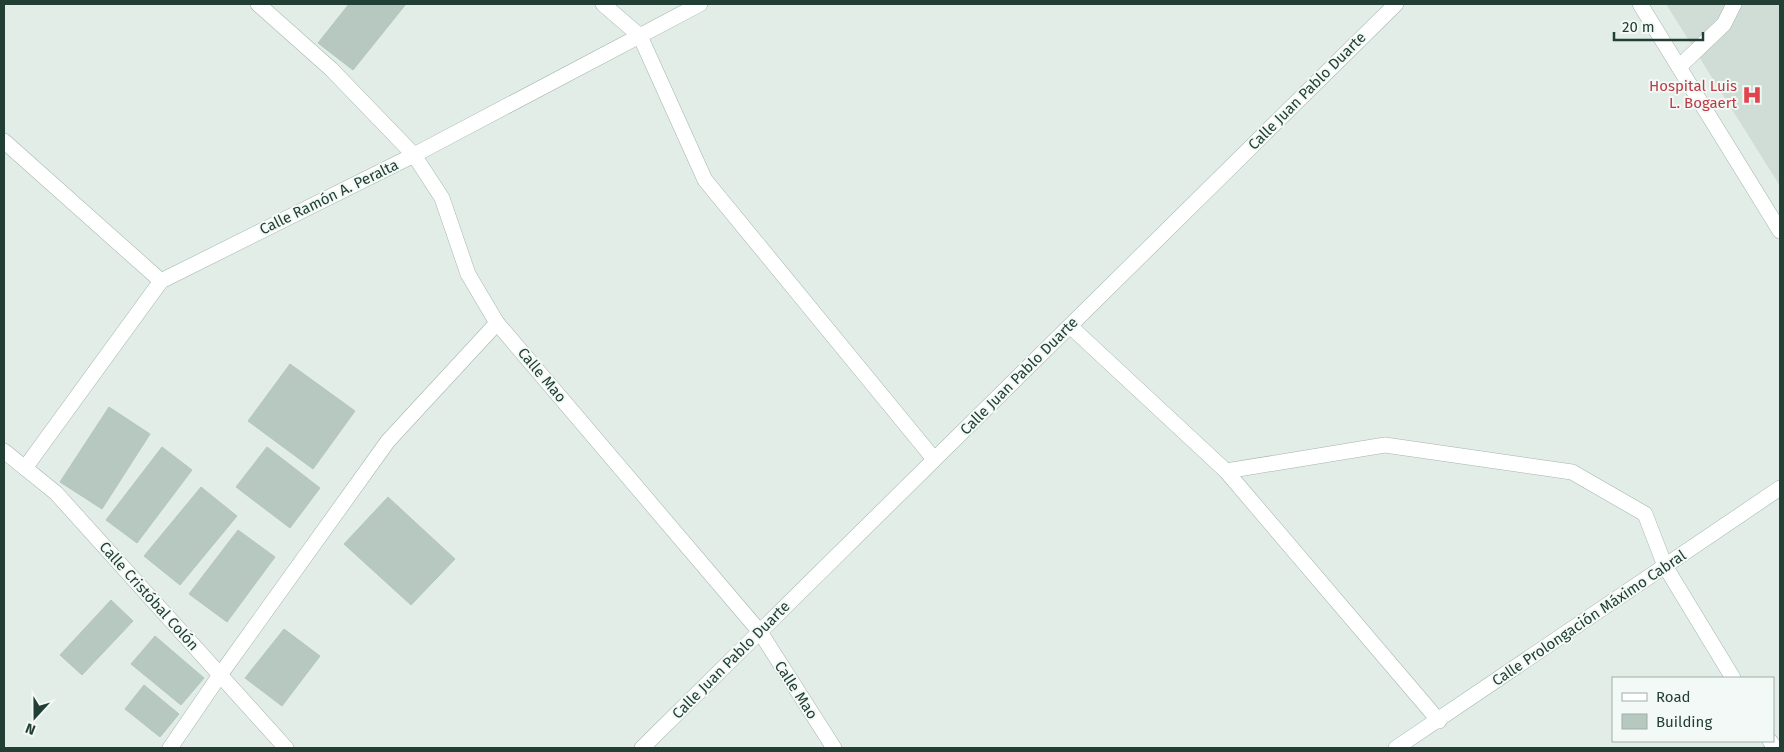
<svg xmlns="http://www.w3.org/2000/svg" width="1784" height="752" font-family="'Fira Sans',sans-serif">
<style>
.built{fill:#d0ddd6}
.building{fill:#b7c8c0;stroke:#b4c7be}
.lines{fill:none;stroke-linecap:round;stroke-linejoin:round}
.minor-casing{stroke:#a4b5ae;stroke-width:16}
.minor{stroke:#fff;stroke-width:15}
.labels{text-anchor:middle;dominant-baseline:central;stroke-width:4;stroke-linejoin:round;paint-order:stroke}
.health-label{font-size:15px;fill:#be3a42;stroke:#f3f9f6;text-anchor:end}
.street-label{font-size:15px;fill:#213f34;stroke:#f3f9f6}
</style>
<rect width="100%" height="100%" fill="#e2ede7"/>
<!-- built -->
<path class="built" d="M1666,4h114v182z"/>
<!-- building -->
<g class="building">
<path d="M349,4h57l-53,66 -35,-27z"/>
<path d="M290,364l65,47 -42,58 -65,-48z"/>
<path d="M109,407l41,27 -48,75 -42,-27z"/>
<path d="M162,447l30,23 -55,73 -31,-23z"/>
<path d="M267,447l53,41 -30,40 -54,-41z"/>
<path d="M201,487l36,29 -57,69 -36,-29z"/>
<path d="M388,497l67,62 -44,46 -67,-61z"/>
<path d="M238,530l37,27 -48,65 -38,-28z"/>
<path d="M111,600l22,21 -51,54 -22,-20z"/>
<path d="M284,629l36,27 -38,50 -37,-28z"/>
<path d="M155,636l49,42 -23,27 -50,-41z"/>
<path d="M144,685l35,29 -19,23 -35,-28z"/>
</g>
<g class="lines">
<defs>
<g id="minor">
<path d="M258,4l73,65 83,86 28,43 26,76 29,49 263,309 74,116"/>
<path d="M603,4l37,32 65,144 229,279"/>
<path d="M1640,4l140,227"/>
<path d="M1679,67l45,-43 10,-20"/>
<path d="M4,141l157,140"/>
<path d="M1070,326l156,145 213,250"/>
<path d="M4,451l52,42 230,255"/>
<path d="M25,468l136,-187 253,-126 286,-151"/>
<path d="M1226,471l159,-26 187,27 73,42 20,52 68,112"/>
<path d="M1770,741l5,7"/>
<path d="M170,748l50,-73 168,-234 109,-118"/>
<path d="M642,748l754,-744"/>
<path d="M1396,748l384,-260"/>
</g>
</defs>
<!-- minor casing -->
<use href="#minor" class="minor-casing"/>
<!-- minor -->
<use href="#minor" class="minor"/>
</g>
<!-- icons -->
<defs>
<symbol id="hospital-bare" viewBox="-9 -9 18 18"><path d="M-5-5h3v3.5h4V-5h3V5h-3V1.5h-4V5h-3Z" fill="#e0444e" stroke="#f3f9f6" stroke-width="2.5" paint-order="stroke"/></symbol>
</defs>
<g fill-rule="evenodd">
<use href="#hospital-bare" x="1738" y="81" width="28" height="28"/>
</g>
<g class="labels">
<!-- health labels -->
<g class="health-label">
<text x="1737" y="86">Hospital Luis<tspan x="1737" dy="17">L. Bogaert</tspan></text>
</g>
<!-- street labels -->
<g class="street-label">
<text transform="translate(1307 91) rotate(-45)">Calle Juan Pablo Duarte</text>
<text transform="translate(329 197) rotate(-26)">Calle Ramón A. Peralta</text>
<text transform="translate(542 375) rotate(50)">Calle Mao</text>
<text transform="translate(1019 376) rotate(-45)">Calle Juan Pablo Duarte</text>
<text transform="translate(149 596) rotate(48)">Calle Cristóbal Colón</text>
<text transform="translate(1589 618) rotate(-34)">Calle Prolongación Máximo Cabral</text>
<text transform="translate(731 660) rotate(-45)">Calle Juan Pablo Duarte</text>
<text transform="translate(796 690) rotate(57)">Calle Mao</text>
</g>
</g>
<!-- border -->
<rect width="1784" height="752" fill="none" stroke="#213f34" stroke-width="10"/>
<!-- legend -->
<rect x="1612" y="677" width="162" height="65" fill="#f3f9f6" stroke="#9fafa8"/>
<rect x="1622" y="693" width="25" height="8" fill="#ffffff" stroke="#9fafa8"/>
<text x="1656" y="702" font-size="15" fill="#213f34">Road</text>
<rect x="1622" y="714" width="25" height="15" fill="#b7c8c0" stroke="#9fafa8"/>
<text x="1656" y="727" font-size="15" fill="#213f34">Building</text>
<!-- north arrow -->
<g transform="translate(35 717) rotate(201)" stroke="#f3f9f6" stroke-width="4" paint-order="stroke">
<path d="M0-4L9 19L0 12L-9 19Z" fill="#213f34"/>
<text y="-8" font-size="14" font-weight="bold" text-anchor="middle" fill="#213f34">N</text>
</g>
<!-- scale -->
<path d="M1614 32v8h89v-8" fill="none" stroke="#213f34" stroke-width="2.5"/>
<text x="1622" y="32" font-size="15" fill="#213f34" stroke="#f3f9f6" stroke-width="4" paint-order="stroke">20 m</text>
</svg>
